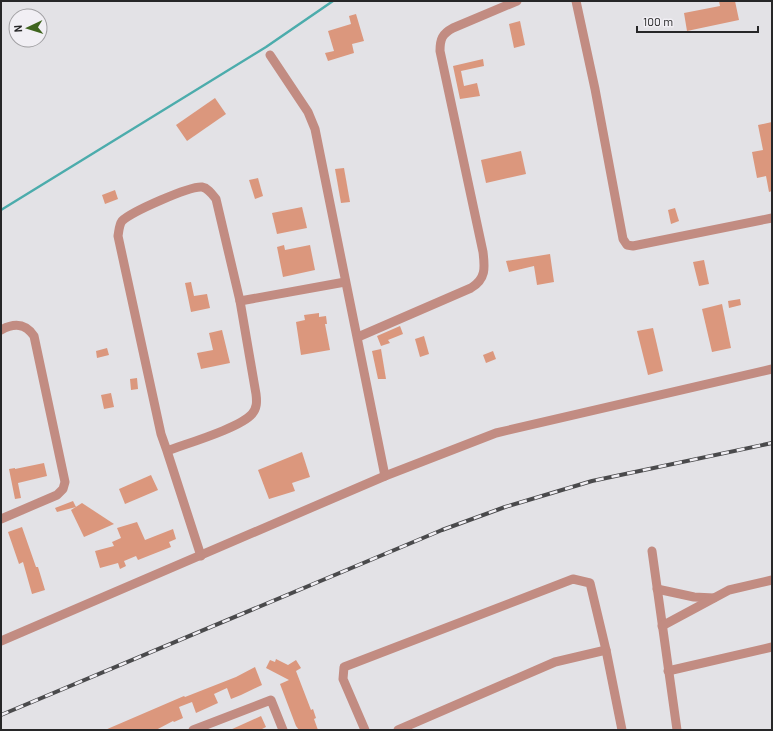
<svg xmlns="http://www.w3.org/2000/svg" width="773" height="731" font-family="Barlow,sans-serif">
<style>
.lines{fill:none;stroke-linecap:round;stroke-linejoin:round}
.stream{stroke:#4cacac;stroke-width:2.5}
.building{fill:#db977d}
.street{stroke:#c28c82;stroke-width:9}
.rail-casing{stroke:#4a4a4c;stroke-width:4}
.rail{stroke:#f1eff4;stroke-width:2.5;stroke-dasharray:8;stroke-linecap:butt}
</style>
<rect width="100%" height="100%" fill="#e3e2e6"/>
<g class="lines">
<!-- stream -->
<path class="stream" d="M1,210l265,-163 67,-46"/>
</g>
<!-- building -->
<g class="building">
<path d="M719,1h16l4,19 -52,11 -3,-18 36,-7z"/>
<path d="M356,14l8,27 -12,3 2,9 -26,8 -3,-8 9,-2 -6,-20 23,-7 -2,-8z"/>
<path d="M520,21l5,24 -11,3 -5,-24z"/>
<path d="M483,59l1,7 -23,5 3,15 13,-3 3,13 -20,3 -7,-33z"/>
<path d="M215,98l11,16 -39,27 -11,-16z"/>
<path d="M772,122v69l-3,1 -3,-16 -9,2 -5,-26 11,-2 -5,-25z"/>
<path d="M521,151l5,23 -40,9 -5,-23z"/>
<path d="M344,168l6,34 -9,1 -6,-34z"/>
<path d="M258,178l5,18 -8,3 -6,-19z"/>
<path d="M115,190l3,9 -13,5 -3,-9z"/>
<path d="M302,207l5,21 -30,6 -5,-21z"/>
<path d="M675,208l4,13 -8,3 -3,-14z"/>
<path d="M284,245l1,5 25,-5 5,25 -32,7 -6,-30z"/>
<path d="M550,254l4,28 -17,3 -3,-19 -25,6 -3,-11z"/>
<path d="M704,260l5,24 -10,2 -6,-24z"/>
<path d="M191,282l3,14 13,-2 3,14 -19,4 -6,-29z"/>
<path d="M740,299l1,6 -12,3 -1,-7z"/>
<path d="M722,304l9,44 -19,4 -10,-43z"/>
<path d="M319,313v4l7,-1 1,8h-2l5,26 -29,5 -5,-33 9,-2 -1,-5z"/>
<path d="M400,326l3,8 -15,6 2,3 -9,3 -4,-10z"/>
<path d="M653,328l10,43 -15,4 -11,-44z"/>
<path d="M222,330l8,33 -29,6 -4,-16 16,-3 -4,-17z"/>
<path d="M424,336l5,18 -9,3 -5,-18z"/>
<path d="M107,348l2,7 -12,3 -1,-7z"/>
<path d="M381,349l5,30h-8l-6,-28z"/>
<path d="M493,351l3,8 -10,4 -3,-8z"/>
<path d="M137,378l1,11 -7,1 -1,-11z"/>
<path d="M111,393l3,14 -10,2 -3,-14z"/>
<path d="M302,452l8,25 -18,6 3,8 -26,8 -11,-29z"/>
<path d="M44,463l3,13 -29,7 3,15 -6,1 -6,-30 6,-1v1z"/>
<path d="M151,475l7,15 -33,14 -6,-15z"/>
<path d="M73,501l3,6 -19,5 -2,-4z"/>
<path d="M82,503l32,21 -30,13 -13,-27z"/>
<path d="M137,522l8,18 28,-11 3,10 -7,3 2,5 -33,13 -2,-4 -12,5 2,5 -6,3 -2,-6 -18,5 -5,-17 19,-5 -2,-4 9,-4 -4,-10z"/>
<path d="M22,527l14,40h2l7,23 -13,4 -9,-32 -4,2 -11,-32z"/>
<path d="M276,659l12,6 8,-5 5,8 -5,3 15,39 2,-1 3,9 -2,1 4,11h-19l-3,-4 -16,-42 9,-4 -23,-12 4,-8 5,2z"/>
<path d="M255,667l7,18 -21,10 -10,4 -4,-11 -13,6 4,9 -22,10 -4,-11 -13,5 4,11 -9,4 -1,-1 -17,9h-51l79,-34 1,1 51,-20z"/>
<path d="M261,716l5,11 -6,3h-30z"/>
</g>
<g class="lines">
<!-- street -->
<g class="street">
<path d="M576,1l19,88 28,150 4,6 6,1 139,-28"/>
<path d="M270,55l38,57 7,17 70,347"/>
<path d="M240,301l105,-19"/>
<path d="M1,330c13,-7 24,-7 33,6l31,146 -2,7 -6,6 -56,24"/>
<path d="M358,337l113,-49c15,-9 14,-20 12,-36l-43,-201c0,-12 2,-17 13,-23l64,-27"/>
<path d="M167,451c18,-7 73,-23 85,-37 5,-6 5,-12 4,-20l-16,-93 -24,-102c-4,-5 -8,-11 -14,-12 -13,-1 -71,25 -80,34 -3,4 -3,10 -4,15l43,198 6,17 34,105"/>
<path d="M652,551l25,179"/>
<path d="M657,589l37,8 20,1"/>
<path d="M662,626l67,-36 43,-10"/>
<path d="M1,641l384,-165 111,-43 276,-64"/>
<path d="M668,671l104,-24"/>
<path d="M193,730l78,-30 12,30"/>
<path d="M365,730l-22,-51 1,-12 229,-88 17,4 16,67 16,80"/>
<path d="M398,730l157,-68 51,-12"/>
</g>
<defs>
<path id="rail" d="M1,715l441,-185 63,-23 87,-26 180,-38"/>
</defs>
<!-- rail casing -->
<use href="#rail" class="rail-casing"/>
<!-- rail -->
<use href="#rail" class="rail"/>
</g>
<!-- border -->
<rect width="773" height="731" fill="none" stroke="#272728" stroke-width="4"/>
<!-- north arrow -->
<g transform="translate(28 28) rotate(266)"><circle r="19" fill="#f1eff4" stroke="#a09fa2"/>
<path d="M0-3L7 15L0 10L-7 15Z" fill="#3f651e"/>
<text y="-6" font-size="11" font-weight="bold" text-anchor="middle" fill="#272728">N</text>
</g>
<!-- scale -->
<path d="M637 26v6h121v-6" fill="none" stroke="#272728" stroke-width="2"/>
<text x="643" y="26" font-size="12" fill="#272728" stroke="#f1eff4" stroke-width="3" paint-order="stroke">100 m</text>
</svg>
